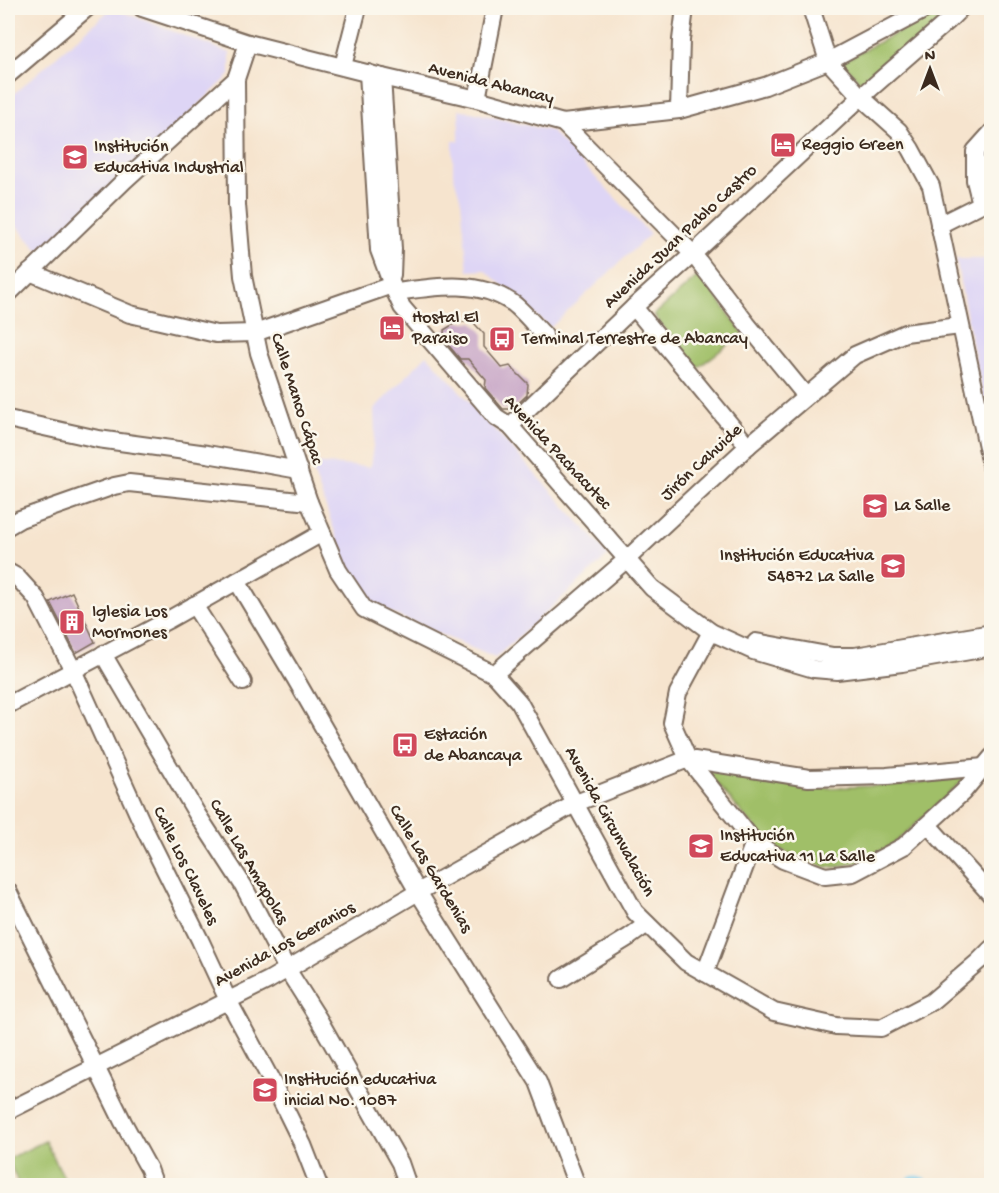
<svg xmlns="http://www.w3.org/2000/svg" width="999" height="1193" font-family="'Gochi Hand',sans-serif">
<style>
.built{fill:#ded5f5}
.green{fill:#a0bf67;stroke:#6e7442;stroke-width:1.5}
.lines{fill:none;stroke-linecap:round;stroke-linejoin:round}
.river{stroke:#6bc4e9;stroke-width:21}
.building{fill:#c29ec3}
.minor-casing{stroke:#7c6b5c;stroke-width:20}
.minor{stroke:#fff;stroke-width:16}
.labels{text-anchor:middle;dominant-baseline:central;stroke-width:5;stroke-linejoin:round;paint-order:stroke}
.street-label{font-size:18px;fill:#3b2a1e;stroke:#fbf7ec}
.poi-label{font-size:18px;fill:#3b2a1e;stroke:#fbf7ec;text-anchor:start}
</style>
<rect width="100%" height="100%" fill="#fbf7ec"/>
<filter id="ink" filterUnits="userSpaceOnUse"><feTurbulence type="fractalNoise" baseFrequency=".0167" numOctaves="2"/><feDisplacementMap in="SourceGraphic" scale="12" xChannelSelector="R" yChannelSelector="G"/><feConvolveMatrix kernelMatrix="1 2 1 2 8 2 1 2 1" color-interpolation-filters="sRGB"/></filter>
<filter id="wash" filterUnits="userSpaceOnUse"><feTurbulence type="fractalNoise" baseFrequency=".008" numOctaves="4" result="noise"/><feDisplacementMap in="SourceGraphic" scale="24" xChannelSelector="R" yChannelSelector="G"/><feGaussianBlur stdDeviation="1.35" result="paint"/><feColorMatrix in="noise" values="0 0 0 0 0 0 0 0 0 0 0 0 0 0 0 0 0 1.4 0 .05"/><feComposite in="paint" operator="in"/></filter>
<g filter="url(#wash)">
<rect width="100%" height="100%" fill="#f6e4ce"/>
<!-- built -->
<g class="built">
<path d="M112,8l118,45v22l-189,179 -33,-38v-117z"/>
<path d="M459,109l92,22 99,103 -100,94 -65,-58 -17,1 -7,-70 -8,-27v-33h6z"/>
<path d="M956,259h35v179l-24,-121z"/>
<path d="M427,355l182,200 -114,103 -136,-59 -49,-136 60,4 5,-35 -1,-23z"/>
</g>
<!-- green -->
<g class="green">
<path d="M944,8h9l-86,81 -26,-27z"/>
<path d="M991,147v52h-1l-7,-42z"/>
<path d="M700,274l43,59 -48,37 -41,-55z"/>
<path d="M705,770l42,9 75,9 78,-3 68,-9 -71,65 -25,17 -33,9h-14l-49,-19 -29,-29z"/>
<path d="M45,1141l23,44h-49l-11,-26z"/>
</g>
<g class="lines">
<!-- river -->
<path class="river" d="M915,1186h3"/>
</g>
<g id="blocks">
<!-- building -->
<g class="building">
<path d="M457,322h16l11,12v13l18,21 8,-2 18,18 -1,11 -15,14h-9l-18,-21 1,-8 -18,-21h-8l-15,-18 -1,-11z"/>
<path d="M72,592l23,50 -19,11 -26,-51z"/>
</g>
</g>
</g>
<g filter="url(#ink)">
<use href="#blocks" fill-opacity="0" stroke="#7c6b5c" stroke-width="1.5"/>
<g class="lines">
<defs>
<g id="minor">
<path d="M142,8l106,35 134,34 95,22 86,24 116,-13 86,-24 63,-25 100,-53"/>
<path d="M811,8l17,53 33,36 38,34 12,18 20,37 61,284"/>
<path d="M248,43l-12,36 1,126 6,71 16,77 50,149 29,68 26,39 130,65 25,28 116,210 51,50 88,50 62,14 45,2 50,-26 48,-41 13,-13"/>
<path d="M343,66l15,-58"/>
<path d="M368,73l11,177 13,35 10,22 94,110 14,9 142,162 59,44 42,19 61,18 23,2 65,-8 90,-16"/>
<path d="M8,75l79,-67"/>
<path d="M382,77l11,172 -1,26"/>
<path d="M477,99l18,-91"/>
<path d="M679,110l2,-70 4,-32"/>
<path d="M563,123l130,131 54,70 59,72"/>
<path d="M939,225l42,-21 -6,-24v-29l17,-19"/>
<path d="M30,272l100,42 86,20 39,-1 137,-48"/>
<path d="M396,292c38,-5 80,-13 115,10 10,6 24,24 33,33"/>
<path d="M8,294l117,-114 111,-101"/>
<path d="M634,307l114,139"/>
<path d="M8,419l90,20 109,15 92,16"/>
<path d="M510,426l124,-119 59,-53 168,-157 87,-76 13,-13"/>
<path d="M8,526l12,-7 94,-33 15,-3 180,19"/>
<path d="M8,572l9,5 19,21 37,72 73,162 54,108 28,60 42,78 33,67 16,41"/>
<path d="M237,581l58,97 123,214 120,190 38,101"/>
<path d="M194,605l49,77"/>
<path d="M711,632l-33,61 -6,30 16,36 66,83 29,18 42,16 28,-3 51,-27 59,-54 29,-35"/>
<path d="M756,642l77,14h22l137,-23"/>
<path d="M103,654l94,160 46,71 44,84 31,49 82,145 8,23"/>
<path d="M494,674l133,-115 121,-113 107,-91 50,-22 55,-7"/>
<path d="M8,705l160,-85 154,-87"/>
<path d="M928,825l64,71"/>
<path d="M8,891l88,176 27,55 26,47 6,17"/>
<path d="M705,973l49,-131"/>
<path d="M561,979l68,-42 18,-13"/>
<path d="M8,1111l261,-131 149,-88 158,-89 112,-44 121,19 78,-2 97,-9"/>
</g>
</defs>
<!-- minor casing -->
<use href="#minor" class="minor-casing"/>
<!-- minor -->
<use href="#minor" class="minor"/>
</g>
</g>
<!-- icons -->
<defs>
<symbol id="hotel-square" viewBox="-11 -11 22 22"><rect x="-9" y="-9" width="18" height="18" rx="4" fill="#d1495b" stroke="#fbf7ec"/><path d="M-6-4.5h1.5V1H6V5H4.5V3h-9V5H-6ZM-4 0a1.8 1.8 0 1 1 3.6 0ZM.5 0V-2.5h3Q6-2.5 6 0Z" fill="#fff"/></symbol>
<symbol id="school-square" viewBox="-11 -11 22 22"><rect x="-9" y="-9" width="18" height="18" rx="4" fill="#d1495b" stroke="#fbf7ec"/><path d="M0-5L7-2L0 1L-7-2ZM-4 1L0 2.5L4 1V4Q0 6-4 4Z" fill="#fff"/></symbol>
<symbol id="bus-square" viewBox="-11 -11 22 22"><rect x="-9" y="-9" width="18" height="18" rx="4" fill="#d1495b" stroke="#fbf7ec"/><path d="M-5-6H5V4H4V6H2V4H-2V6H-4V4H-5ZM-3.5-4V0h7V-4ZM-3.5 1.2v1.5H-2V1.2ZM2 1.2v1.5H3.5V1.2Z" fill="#fff"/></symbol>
<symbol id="building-square" viewBox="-11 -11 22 22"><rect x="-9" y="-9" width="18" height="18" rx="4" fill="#d1495b" stroke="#fbf7ec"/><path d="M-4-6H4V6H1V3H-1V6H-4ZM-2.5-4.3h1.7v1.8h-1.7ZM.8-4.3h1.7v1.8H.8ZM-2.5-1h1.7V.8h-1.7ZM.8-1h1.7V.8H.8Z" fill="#fff"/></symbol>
</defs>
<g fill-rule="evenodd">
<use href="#hotel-square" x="768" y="130" width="30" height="30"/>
<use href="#school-square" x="60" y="142" width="30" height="30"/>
<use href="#hotel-square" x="377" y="313" width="30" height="30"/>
<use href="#bus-square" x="487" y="324" width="30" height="30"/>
<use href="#school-square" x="860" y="491" width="30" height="30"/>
<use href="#school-square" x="878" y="551" width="30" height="30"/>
<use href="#building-square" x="57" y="607" width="30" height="30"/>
<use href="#bus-square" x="390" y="730" width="30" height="30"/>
<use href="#school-square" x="686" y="831" width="30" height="30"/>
<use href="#school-square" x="250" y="1075" width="30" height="30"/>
</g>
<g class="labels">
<!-- street labels -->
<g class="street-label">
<text transform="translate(491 84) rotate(14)">Avenida Abancay</text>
<text transform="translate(681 237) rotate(-43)">Avenida Juan Pablo Castro</text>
<text transform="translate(296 399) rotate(72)">Calle Manco Cápac</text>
<text transform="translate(557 453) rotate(47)">Avenida Pachacutec</text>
<text transform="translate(702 463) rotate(-43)">Jirón Cahuide</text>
<text transform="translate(609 822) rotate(61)">Avenida Circunvalación</text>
<text transform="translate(248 862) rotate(60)">Calle Las Amapolas</text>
<text transform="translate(185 866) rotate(64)">Calle Los Claveles</text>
<text transform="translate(430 869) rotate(59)">Calle Las Gardenias</text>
<text transform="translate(285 945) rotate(-29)">Avenida Los Geranios</text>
</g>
<!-- poi labels -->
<g class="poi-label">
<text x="802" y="145">Reggio Green</text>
<text x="94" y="147">Institución<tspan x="94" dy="21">Educativa Industrial</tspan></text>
<text x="412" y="318">Hostal El<tspan x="412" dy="21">Paraiso</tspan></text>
<text x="522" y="339">Terminal Terrestre de Abancay</text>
<text x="894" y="506">La Salle</text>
<text x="874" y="556" text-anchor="end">Institución Educativa<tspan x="874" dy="21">54872 La Salle</tspan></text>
<text x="92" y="612">Iglesia Los<tspan x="92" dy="21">Mormones</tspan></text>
<text x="424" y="735">Estación<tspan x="424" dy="21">de Abancaya</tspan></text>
<text x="720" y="836">Institución<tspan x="720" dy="21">Educativa 11 La Salle</tspan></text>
<text x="284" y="1080">Institución educativa<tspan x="284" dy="21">inicial No. 1087</tspan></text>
</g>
</g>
<!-- margin -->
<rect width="999" height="1193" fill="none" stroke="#fbf7ec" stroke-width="30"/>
<!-- north arrow -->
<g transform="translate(930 69)" stroke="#fbf7ec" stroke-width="4.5" paint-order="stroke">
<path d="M0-4.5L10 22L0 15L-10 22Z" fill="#3b2a1e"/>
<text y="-9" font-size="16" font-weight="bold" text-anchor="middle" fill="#3b2a1e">N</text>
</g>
</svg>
